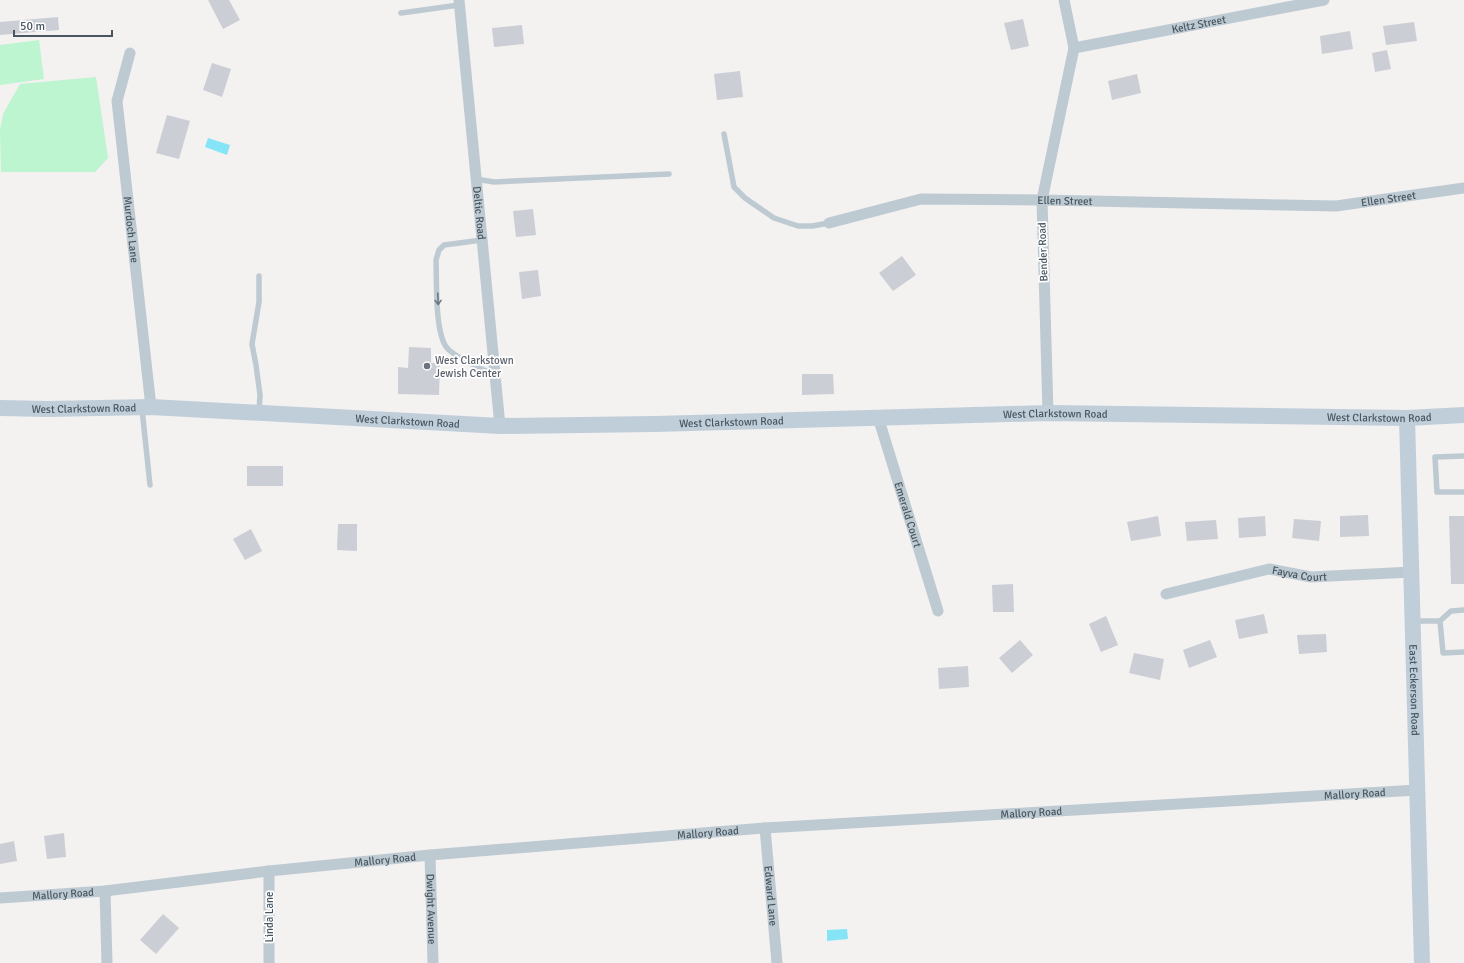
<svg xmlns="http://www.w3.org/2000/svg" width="1464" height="963" font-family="Signika,sans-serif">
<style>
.green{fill:#bcf5cf}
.water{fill:#85e5f6}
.building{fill:#cbced4}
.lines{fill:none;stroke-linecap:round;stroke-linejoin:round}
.lane{stroke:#becad2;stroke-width:5.5}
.street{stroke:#becad2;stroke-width:11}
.secondary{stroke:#c0ceda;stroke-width:16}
.oneway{stroke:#6b7983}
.worship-dot{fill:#6b7280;stroke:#fff;stroke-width:1.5}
.labels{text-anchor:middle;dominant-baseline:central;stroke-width:3.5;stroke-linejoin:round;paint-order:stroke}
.street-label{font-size:11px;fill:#475661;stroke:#fff}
.worship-label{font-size:11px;fill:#5b616d;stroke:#fff;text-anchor:start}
</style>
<rect width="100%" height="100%" fill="#f4f1f1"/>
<!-- green -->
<g class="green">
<path d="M39,40l5,39 -44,6v-40z"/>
<path d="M96,77l12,81 -13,14h-94l-1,-42 3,-16 17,-30z"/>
</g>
<!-- water -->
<g class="water">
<path d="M208,138l22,7 -3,10 -22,-8z"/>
<path d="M847,929l1,10 -21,2v-11z"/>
</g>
<!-- building -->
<g class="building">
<path d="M208,0h21l11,20 -17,9z"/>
<path d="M58,17l1,13 -59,5v-13z"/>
<path d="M1023,19l6,27 -18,4 -7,-27z"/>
<path d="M1414,22l3,19 -31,4 -3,-19z"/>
<path d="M522,25l2,19 -30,3 -2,-19z"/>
<path d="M1350,31l3,18 -31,5 -2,-18z"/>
<path d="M1387,50l4,19 -16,3 -3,-19z"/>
<path d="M212,63l19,6 -9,28 -19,-7z"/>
<path d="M740,71l3,26 -26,3 -3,-26z"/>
<path d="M1137,74l4,19 -29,7 -4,-19z"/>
<path d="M167,115l23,6 -11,38 -23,-6z"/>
<path d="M533,209l3,26 -20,2 -3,-26z"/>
<path d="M902,256l14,19 -23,16 -14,-18z"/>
<path d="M538,270l3,26 -19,3 -3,-27z"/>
<path d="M409,347l22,1v15h9l-1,32 -41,-1v-27l10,1z"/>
<path d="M802,374h31l1,20 -32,1z"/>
<rect x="247" y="466" width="36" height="20"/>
<path d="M1368,515l1,21 -29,1v-21z"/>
<path d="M1158,516l3,20 -30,5 -4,-19z"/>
<path d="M1265,516l1,20 -27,2 -1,-20z"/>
<path d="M1449,516h15v68h-13z"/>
<path d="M1294,519l27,2 -2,20 -27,-3z"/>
<path d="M1216,520l2,19 -31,2 -2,-19z"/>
<path d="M338,524h19v27l-20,-1z"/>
<path d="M251,529l11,22 -17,9 -12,-21z"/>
<path d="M1013,584l1,28h-21l-1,-27z"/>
<path d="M1264,614l4,19 -29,6 -4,-19z"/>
<path d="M1106,616l12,29 -17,7 -12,-28z"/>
<path d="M1326,634l1,18 -28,2 -2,-19z"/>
<path d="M1020,640l13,15 -21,18 -13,-15z"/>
<path d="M1210,640l7,17 -28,11 -6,-18z"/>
<path d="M1134,653l30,6 -4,21 -31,-7z"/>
<path d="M968,666l1,21 -30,2 -1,-21z"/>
<path d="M64,833l2,24 -19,2 -3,-23z"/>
<path d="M14,841l3,20 -17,3v-20z"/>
<path d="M163,914l16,14 -23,26 -16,-14z"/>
</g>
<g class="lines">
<!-- lane -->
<g class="lane">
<path d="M401,13l58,-8"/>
<path d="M724,134l10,53 11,11 29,20 24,8h14l17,-3"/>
<path d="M476,179l18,3 175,-8"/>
<path d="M482,240l-38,5 -5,5 -3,10c1,20 -2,78 13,90 13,11 31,18 46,25"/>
<path d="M142,409l8,76"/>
<path d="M259,412l1,-17 -4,-30 -4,-21 7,-42v-26"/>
<path d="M1464,456l-29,1 2,35h27"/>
<path d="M1413,621h27l11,-10 13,-1"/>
<path d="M1440,621l3,32 21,-1"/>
</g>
<!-- street -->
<g class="street">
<path id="s1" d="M459,0l41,426"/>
<path id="s2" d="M1074,48l250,-48"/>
<path id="s3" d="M130,53l-13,48 34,306"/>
<path id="s4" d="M829,223l92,-24 121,1 294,6 128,-18"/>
<path d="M1048,413l-6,-213 32,-152 -10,-48"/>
<path id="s5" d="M878,417l60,194"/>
<path id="s6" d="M1166,594l103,-25 42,8 101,-5"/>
<path id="s7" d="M765,828l12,135"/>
<path id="s8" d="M430,855l3,108"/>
<path d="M269,871v92"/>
<path d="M105,891l2,72"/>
<path id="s9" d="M0,898l105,-7 164,-20 161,-16 335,-27 653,-38"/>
</g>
<!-- secondary -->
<g class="secondary">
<path id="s10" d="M0,408l47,1 104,-2 349,19 155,-2 393,-11 359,5 57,-3"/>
<path id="s11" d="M1407,418l15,545"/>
</g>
</g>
<!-- one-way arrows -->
<defs><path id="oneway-shaft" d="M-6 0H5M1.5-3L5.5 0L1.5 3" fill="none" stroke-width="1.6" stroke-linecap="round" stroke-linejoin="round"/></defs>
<use class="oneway" href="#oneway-shaft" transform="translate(438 299) rotate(88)"/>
<!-- markers -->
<circle class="worship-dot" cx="427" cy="366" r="4"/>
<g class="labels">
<!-- street labels -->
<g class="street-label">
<text stroke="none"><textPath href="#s2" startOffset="127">Keltz Street</textPath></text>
<text stroke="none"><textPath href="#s4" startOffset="563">Ellen Street</textPath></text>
<text stroke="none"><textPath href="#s4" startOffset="239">Ellen Street</textPath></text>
<text stroke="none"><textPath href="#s1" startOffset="214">Deltic Road</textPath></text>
<text stroke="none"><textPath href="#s3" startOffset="179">Murdoch Lane</textPath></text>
<text transform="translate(1043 252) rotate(-92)">Bender Road</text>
<text stroke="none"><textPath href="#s10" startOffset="84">West Clarkstown Road</textPath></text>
<text stroke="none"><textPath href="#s10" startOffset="1056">West Clarkstown Road</textPath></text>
<text stroke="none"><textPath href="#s10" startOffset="1380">West Clarkstown Road</textPath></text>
<text stroke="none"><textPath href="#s10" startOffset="408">West Clarkstown Road</textPath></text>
<text stroke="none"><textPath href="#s10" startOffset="732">West Clarkstown Road</textPath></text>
<text stroke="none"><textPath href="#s5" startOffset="102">Emerald Court</textPath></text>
<text stroke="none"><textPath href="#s6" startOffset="137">Fayva Court</textPath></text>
<text stroke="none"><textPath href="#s11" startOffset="272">East Eckerson Road</textPath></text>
<text stroke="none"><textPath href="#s9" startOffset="1359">Mallory Road</textPath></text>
<text stroke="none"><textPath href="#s9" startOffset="1035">Mallory Road</textPath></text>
<text stroke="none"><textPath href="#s9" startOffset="711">Mallory Road</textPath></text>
<text stroke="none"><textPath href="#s9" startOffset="387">Mallory Road</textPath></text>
<text stroke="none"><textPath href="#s9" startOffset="63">Mallory Road</textPath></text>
<text stroke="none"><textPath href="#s7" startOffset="68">Edward Lane</textPath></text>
<text stroke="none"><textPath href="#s8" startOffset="54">Dwight Avenue</textPath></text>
<text transform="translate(269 917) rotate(-90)">Linda Lane</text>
</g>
<!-- worship labels -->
<g class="worship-label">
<text x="435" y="360">West Clarkstown<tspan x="435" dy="13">Jewish Center</tspan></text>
</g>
</g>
<!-- scale -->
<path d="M14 30v6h98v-6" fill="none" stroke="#475661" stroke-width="2"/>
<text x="20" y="30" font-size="12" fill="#475661" stroke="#ffffff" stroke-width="3" paint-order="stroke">50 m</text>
</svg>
